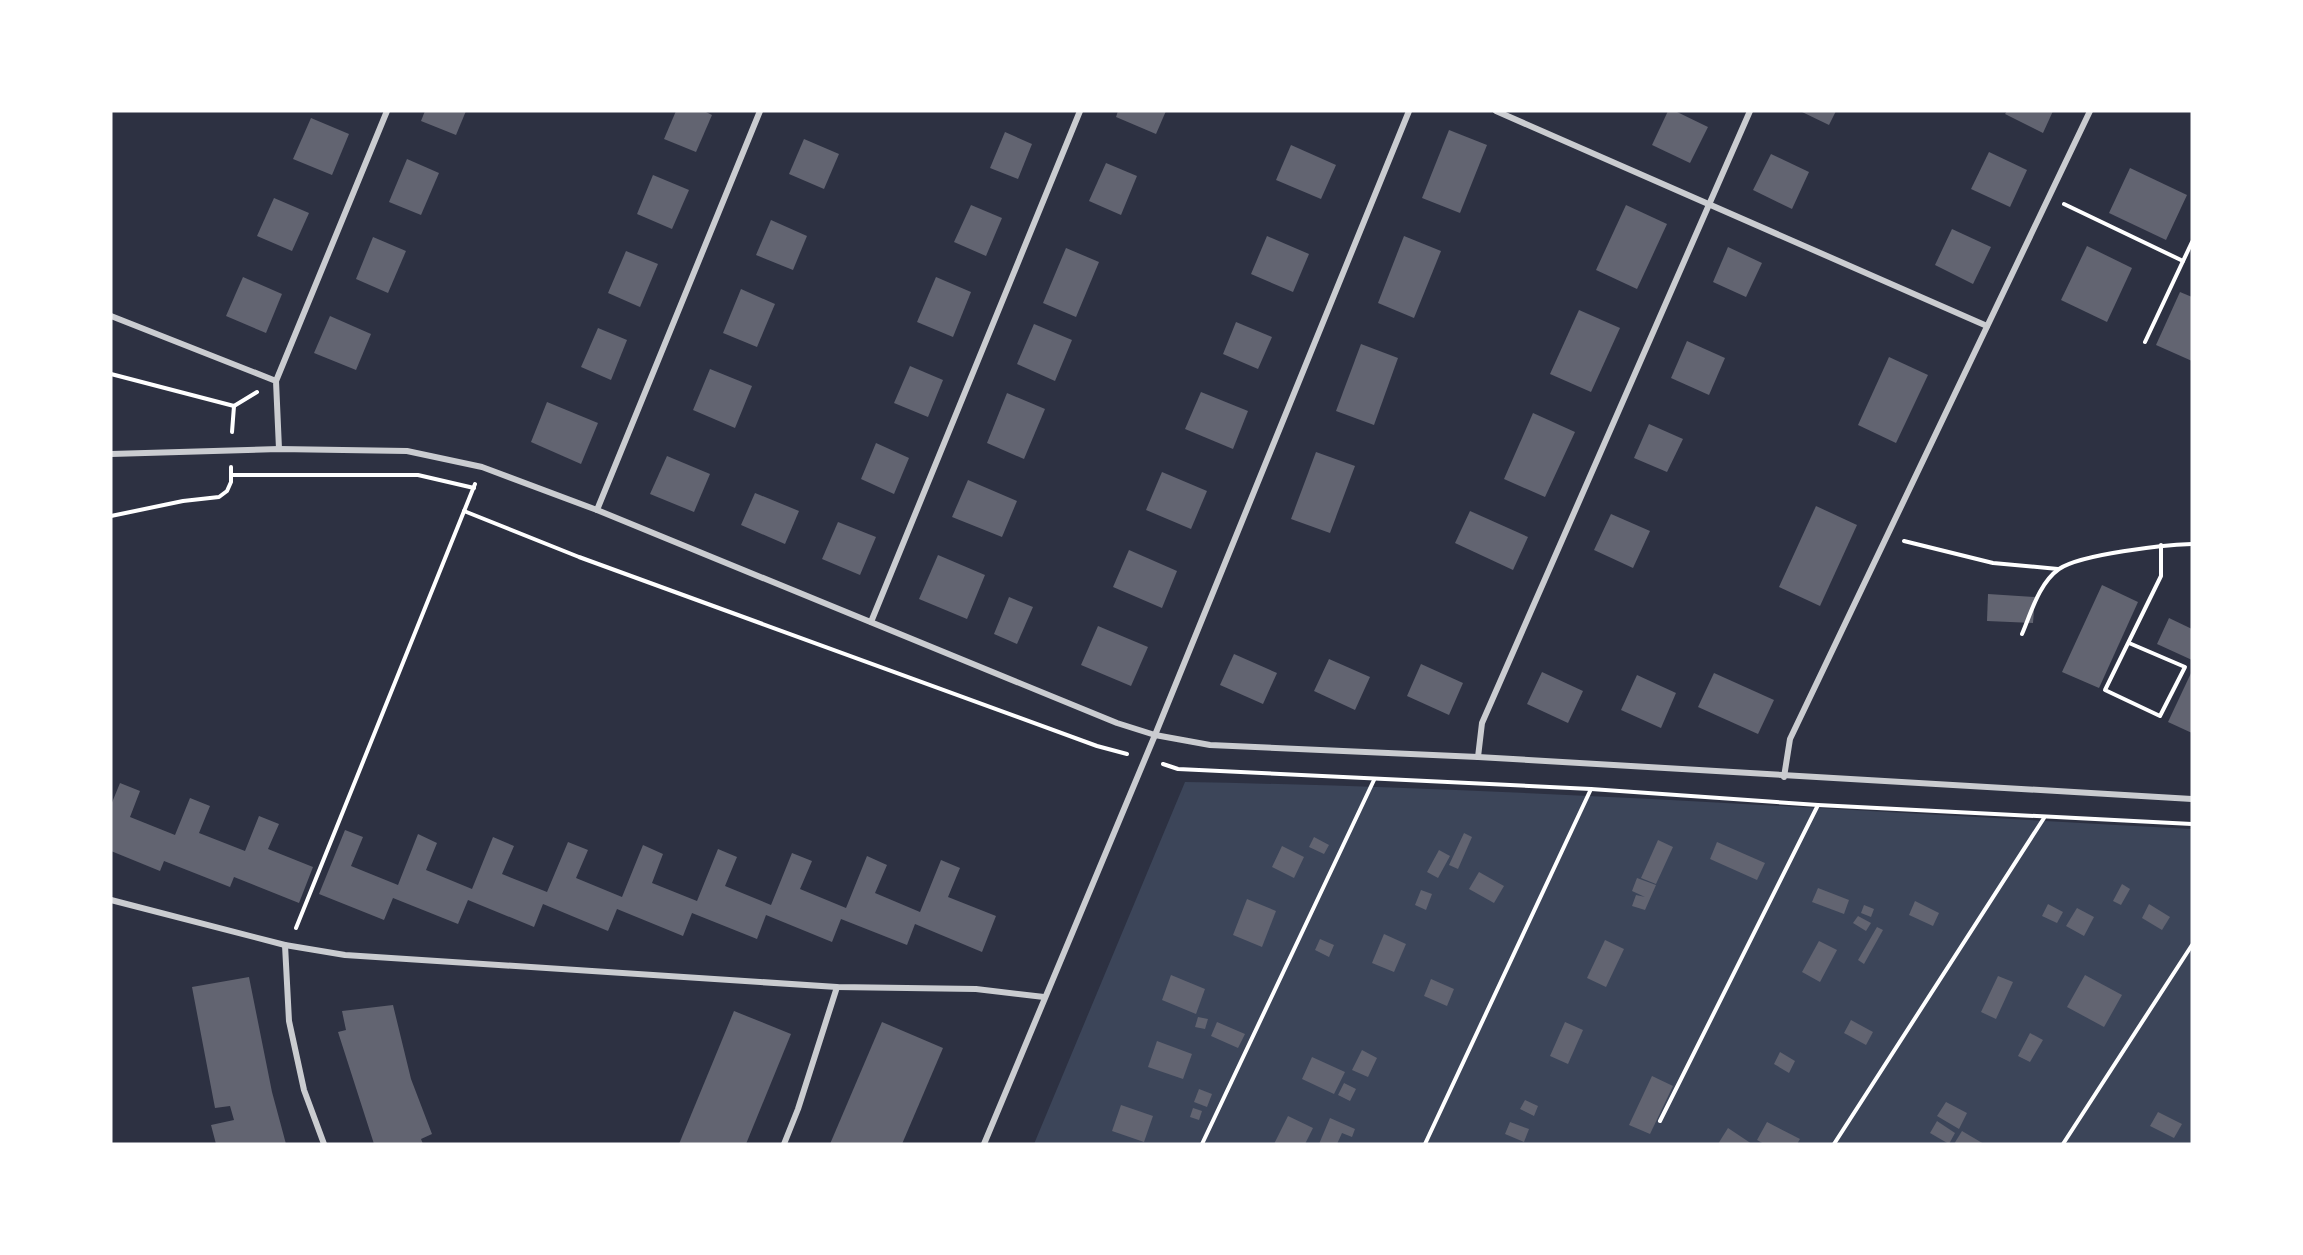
<svg xmlns="http://www.w3.org/2000/svg" width="2303" height="1255" font-family="'Titillium Web',sans-serif">
<style>
.green{fill:#3c4559}
.building{fill:#626471}
.lines{fill:none;stroke-linecap:round;stroke-linejoin:round}
.path{stroke:#fff;stroke-width:4}
.minor{stroke:#caccd0;stroke-width:6}
</style>
<rect width="100%" height="100%" fill="#2d3142"/>
<!-- green -->
<path class="green" d="M1185,782c336,6 671,29 1007,47v315h-1158z"/>
<!-- building -->
<g class="building">
<path d="M425,111h41l-10,24 -35,-14z"/>
<path d="M676,111h28l8,4 -16,37 -32,-13z"/>
<path d="M1118,111h48l-10,23 -40,-17z"/>
<path d="M1668,111h7l33,16 -18,36 -38,-18z"/>
<path d="M1800,111h36l-7,14z"/>
<path d="M2007,111h46l-10,22 -38,-19z"/>
<path d="M311,118l38,16 -17,41 -39,-16z"/>
<path d="M1449,130l38,15 -27,68 -38,-15z"/>
<path d="M1005,132l27,12 -14,35 -28,-11z"/>
<path d="M804,139l35,15 -15,35 -35,-15z"/>
<path d="M1291,145l45,20 -15,34 -45,-19z"/>
<path d="M1989,152l38,18 -17,37 -39,-18z"/>
<path d="M1771,154l38,18 -17,37 -39,-19z"/>
<path d="M407,159l32,14 -18,42 -32,-13z"/>
<path d="M1106,163l31,13 -16,39 -32,-14z"/>
<path d="M2130,168l57,27 -21,45 -57,-27z"/>
<path d="M653,175l36,15 -17,39 -35,-15z"/>
<path d="M274,198l35,15 -17,38 -35,-15z"/>
<path d="M971,205l31,13 -16,38 -32,-14z"/>
<path d="M1626,205l41,19 -30,65 -41,-19z"/>
<path d="M771,220l36,16 -14,34 -37,-15z"/>
<path d="M1952,229l39,18 -18,37 -38,-19z"/>
<path d="M1267,236l42,18 -16,38 -42,-18z"/>
<path d="M1404,236l37,15 -27,67 -36,-15z"/>
<path d="M373,237l33,14 -18,42 -32,-14z"/>
<path d="M2087,246l45,22 -25,54 -46,-22z"/>
<path d="M1728,247l34,16 -16,34 -33,-15z"/>
<path d="M1066,248l33,14 -23,55 -33,-14z"/>
<path d="M626,251l32,13 -18,43 -32,-14z"/>
<path d="M243,277l39,17 -16,39 -40,-17z"/>
<path d="M936,277l35,15 -18,45 -36,-15z"/>
<path d="M741,289l34,15 -18,43 -34,-14z"/>
<path d="M2180,292l12,5v64l-36,-16z"/>
<path d="M1579,310l41,18 -29,64 -41,-18z"/>
<path d="M330,316l41,18 -15,36 -42,-17z"/>
<path d="M1236,322l36,15 -14,32 -35,-15z"/>
<path d="M1034,324l38,16 -17,41 -38,-17z"/>
<path d="M598,328l29,12 -16,40 -30,-13z"/>
<path d="M1687,341l38,17 -16,37 -38,-17z"/>
<path d="M1361,344l37,14 -24,67 -38,-14z"/>
<path d="M1889,357l39,18 -32,68 -38,-18z"/>
<path d="M910,366l33,14 -15,37 -34,-14z"/>
<path d="M710,369l42,17 -17,42 -42,-18z"/>
<path d="M1201,392l47,19 -15,38 -48,-20z"/>
<path d="M1007,393l38,16 -21,50 -37,-16z"/>
<path d="M547,402l51,21 -17,41 -50,-22z"/>
<path d="M1533,413l42,19 -30,65 -41,-18z"/>
<path d="M1649,424l34,15 -16,33 -33,-14z"/>
<path d="M876,443l33,15 -15,36 -33,-15z"/>
<path d="M1316,452l39,14 -25,67 -39,-14z"/>
<path d="M667,456l43,18 -16,38 -44,-18z"/>
<path d="M1162,472l45,19 -16,38 -45,-19z"/>
<path d="M968,480l49,21 -15,36 -50,-20z"/>
<path d="M755,493l44,18 -14,33 -44,-19z"/>
<path d="M1816,506l41,19 -37,81 -41,-19z"/>
<path d="M1470,511l58,26 -15,33 -58,-27z"/>
<path d="M1611,514l39,17 -17,37 -39,-18z"/>
<path d="M838,522l38,15 -16,38 -38,-16z"/>
<path d="M1129,550l48,21 -15,37 -49,-21z"/>
<path d="M938,555l47,20 -18,44 -48,-20z"/>
<path d="M2102,585l36,17 -39,86 -37,-16z"/>
<path d="M1988,594l47,3 -2,26 -46,-2z"/>
<path d="M1009,597l24,10 -16,37 -23,-10z"/>
<path d="M2169,618l23,11v31l-35,-16z"/>
<path d="M1098,626l50,21 -17,39 -50,-21z"/>
<path d="M1234,654l43,19 -14,31 -43,-19z"/>
<path d="M1329,659l41,18 -15,33 -41,-19z"/>
<path d="M1421,664l42,19 -14,32 -42,-19z"/>
<path d="M2192,671v62l-24,-11z"/>
<path d="M1542,672l41,19 -15,32 -41,-19z"/>
<path d="M1714,673l60,27 -16,34 -60,-27z"/>
<path d="M1637,675l39,18 -15,35 -40,-18z"/>
<path d="M120,783l20,8 -10,26 45,18 15,-37 20,8 -11,27 46,18 14,-35 20,8 -11,25 45,18 -14,36 -65,-26 -4,10 -66,-26 -4,10 -49,-20v-46z"/>
<path d="M345,830l18,7 -12,29 47,19 20,-51 19,9 -11,27 46,19 21,-52 21,9 -12,28 45,18 21,-50 20,8 -12,28 46,19 21,-52 20,9 -11,29 45,18 21,-52 19,8 -12,29 46,19 21,-52 20,8 -12,28 46,19 21,-52 20,9 -12,28 45,19 21,-52 19,8 -12,29 48,19 -14,36 -67,-28 -8,21 -66,-26 -9,23 -66,-27 -9,24 -65,-26 -9,23 -66,-27 -9,22 -65,-27 -9,23 -66,-27 -10,24 -65,-26 -9,22 -65,-26z"/>
<path d="M1464,833l8,4 -14,32 -9,-4z"/>
<path d="M1314,837l15,8 -5,9 -15,-7z"/>
<path d="M1658,840l15,7 -17,37 -15,-6z"/>
<path d="M1717,842l48,21 -8,17 -47,-21z"/>
<path d="M1282,846l22,11 -10,21 -22,-11z"/>
<path d="M1439,850l11,6 -12,22 -11,-6z"/>
<path d="M1479,872l25,14 -10,17 -25,-14z"/>
<path d="M1637,878l19,7 -11,25 -13,-4 4,-11 9,2 -13,-6z"/>
<path d="M2122,884l8,5 -9,16 -8,-4z"/>
<path d="M1818,888l31,12 -5,14 -32,-12z"/>
<path d="M1421,890l11,4 -6,16 -11,-5z"/>
<path d="M1247,899l29,12 -14,36 -29,-12z"/>
<path d="M1915,901l24,12 -6,13 -24,-11z"/>
<path d="M2048,904l15,8 -6,11 -15,-7z"/>
<path d="M2149,904l21,13 -8,13 -20,-12z"/>
<path d="M1864,905l10,4 -3,8 -10,-4z"/>
<path d="M2077,908l17,9 -10,19 -18,-10z"/>
<path d="M1858,916l13,7 -5,8 -13,-8z"/>
<path d="M1877,927l6,3 -19,34 -6,-4z"/>
<path d="M1384,934l22,10 -12,28 -22,-9z"/>
<path d="M1320,939l14,6 -5,12 -14,-7z"/>
<path d="M1605,940l19,9 -18,38 -19,-9z"/>
<path d="M1819,941l18,9 -17,32 -18,-10z"/>
<path d="M1171,975l34,14 -9,25 -34,-14z"/>
<path d="M2085,975l37,20 -18,32 -37,-20z"/>
<path d="M1998,976l15,6 -17,37 -15,-7z"/>
<path d="M249,977l23,115 14,52h-70l-5,-19 23,-5 -4,-14 -15,2 -23,-121z"/>
<path d="M1431,979l23,10 -7,17 -23,-10z"/>
<path d="M393,1005l18,74 21,55 -11,5 2,5h-49l-36,-112 8,-2 -4,-19z"/>
<path d="M734,1011l57,23 -45,110h-67z"/>
<path d="M1198,1017l10,2 -3,10 -10,-2z"/>
<path d="M1851,1020l22,12 -7,13 -22,-12z"/>
<path d="M882,1022l61,26 -41,96h-72z"/>
<path d="M1217,1022l28,12 -7,14 -27,-12z"/>
<path d="M1565,1022l18,8 -15,34 -18,-8z"/>
<path d="M2030,1033l13,7 -13,22 -12,-6z"/>
<path d="M1157,1041l35,13 -9,25 -35,-12z"/>
<path d="M1362,1050l15,8 -9,19 -16,-7z"/>
<path d="M1780,1052l15,9 -6,12 -15,-9z"/>
<path d="M1312,1057l33,15 -11,22 -32,-15z"/>
<path d="M1652,1076l21,10 -23,48 -21,-9z"/>
<path d="M1344,1083l12,6 -6,12 -12,-6z"/>
<path d="M1199,1089l13,5 -5,13 -13,-5z"/>
<path d="M1525,1100l13,6 -4,10 -14,-7z"/>
<path d="M1946,1102l21,11 -8,16 -22,-13z"/>
<path d="M1121,1105l32,11 -9,26 -32,-11z"/>
<path d="M1193,1108l9,3 -3,9 -9,-3z"/>
<path d="M2158,1112l24,12 -8,14 -24,-12z"/>
<path d="M1288,1116l25,12 -8,16h-31z"/>
<path d="M1330,1118l25,11 -3,8 -10,-4 -5,11h-18z"/>
<path d="M1937,1121l18,12 -6,11 -19,-11z"/>
<path d="M1510,1122l19,7 -5,13 -19,-8z"/>
<path d="M1767,1122l33,17 -3,5h-33l-7,-4z"/>
<path d="M1728,1128l24,16h-34z"/>
<path d="M1962,1131l22,13h-30z"/>
</g>
<g class="lines">
<!-- path -->
<g class="path">
<path d="M2064,204l119,57"/>
<path d="M2145,342l47,-100"/>
<path d="M111,374l123,32 23,-14"/>
<path d="M232,432l2,-26"/>
<path d="M231,475h187l56,13"/>
<path d="M464,511l115,46 518,189 30,8"/>
<path d="M111,516l72,-15 36,-4 8,-6 4,-9v-15"/>
<path d="M1904,541l89,22 65,6"/>
<path d="M2022,634c9,-21 17,-51 37,-65 22,-15 105,-24 133,-25"/>
<path d="M2129,643l56,24 -25,49 -55,-26 56,-114v-31"/>
<path d="M1163,764l15,5 413,20 227,16 374,19"/>
<path d="M296,928l179,-444"/>
<path d="M1660,1121l158,-316"/>
<path d="M1202,1144l172,-364"/>
<path d="M1425,1144l166,-355"/>
<path d="M1834,1144l210,-326"/>
<path d="M2063,1144l129,-199"/>
</g>
<!-- minor -->
<g class="minor">
<path d="M1496,111l491,215"/>
<path d="M111,316l165,65 3,68"/>
<path d="M276,381l111,-270"/>
<path d="M111,454l168,-5 128,2 75,16 115,43 520,213 38,12 55,10 268,12 714,42"/>
<path d="M597,510l163,-399"/>
<path d="M871,622l209,-511"/>
<path d="M1478,757l4,-34 268,-612"/>
<path d="M1784,777l6,-38 300,-628"/>
<path d="M111,900l174,45 60,10 492,32 139,2 68,8"/>
<path d="M285,945l4,76 15,69 20,54"/>
<path d="M784,1144l14,-35 39,-122"/>
<path d="M984,1144l171,-409 254,-624"/>
</g>
</g>
<!-- border -->
<rect width="2303" height="1255" fill="none" stroke="#ffffff" stroke-width="225"/>
</svg>
